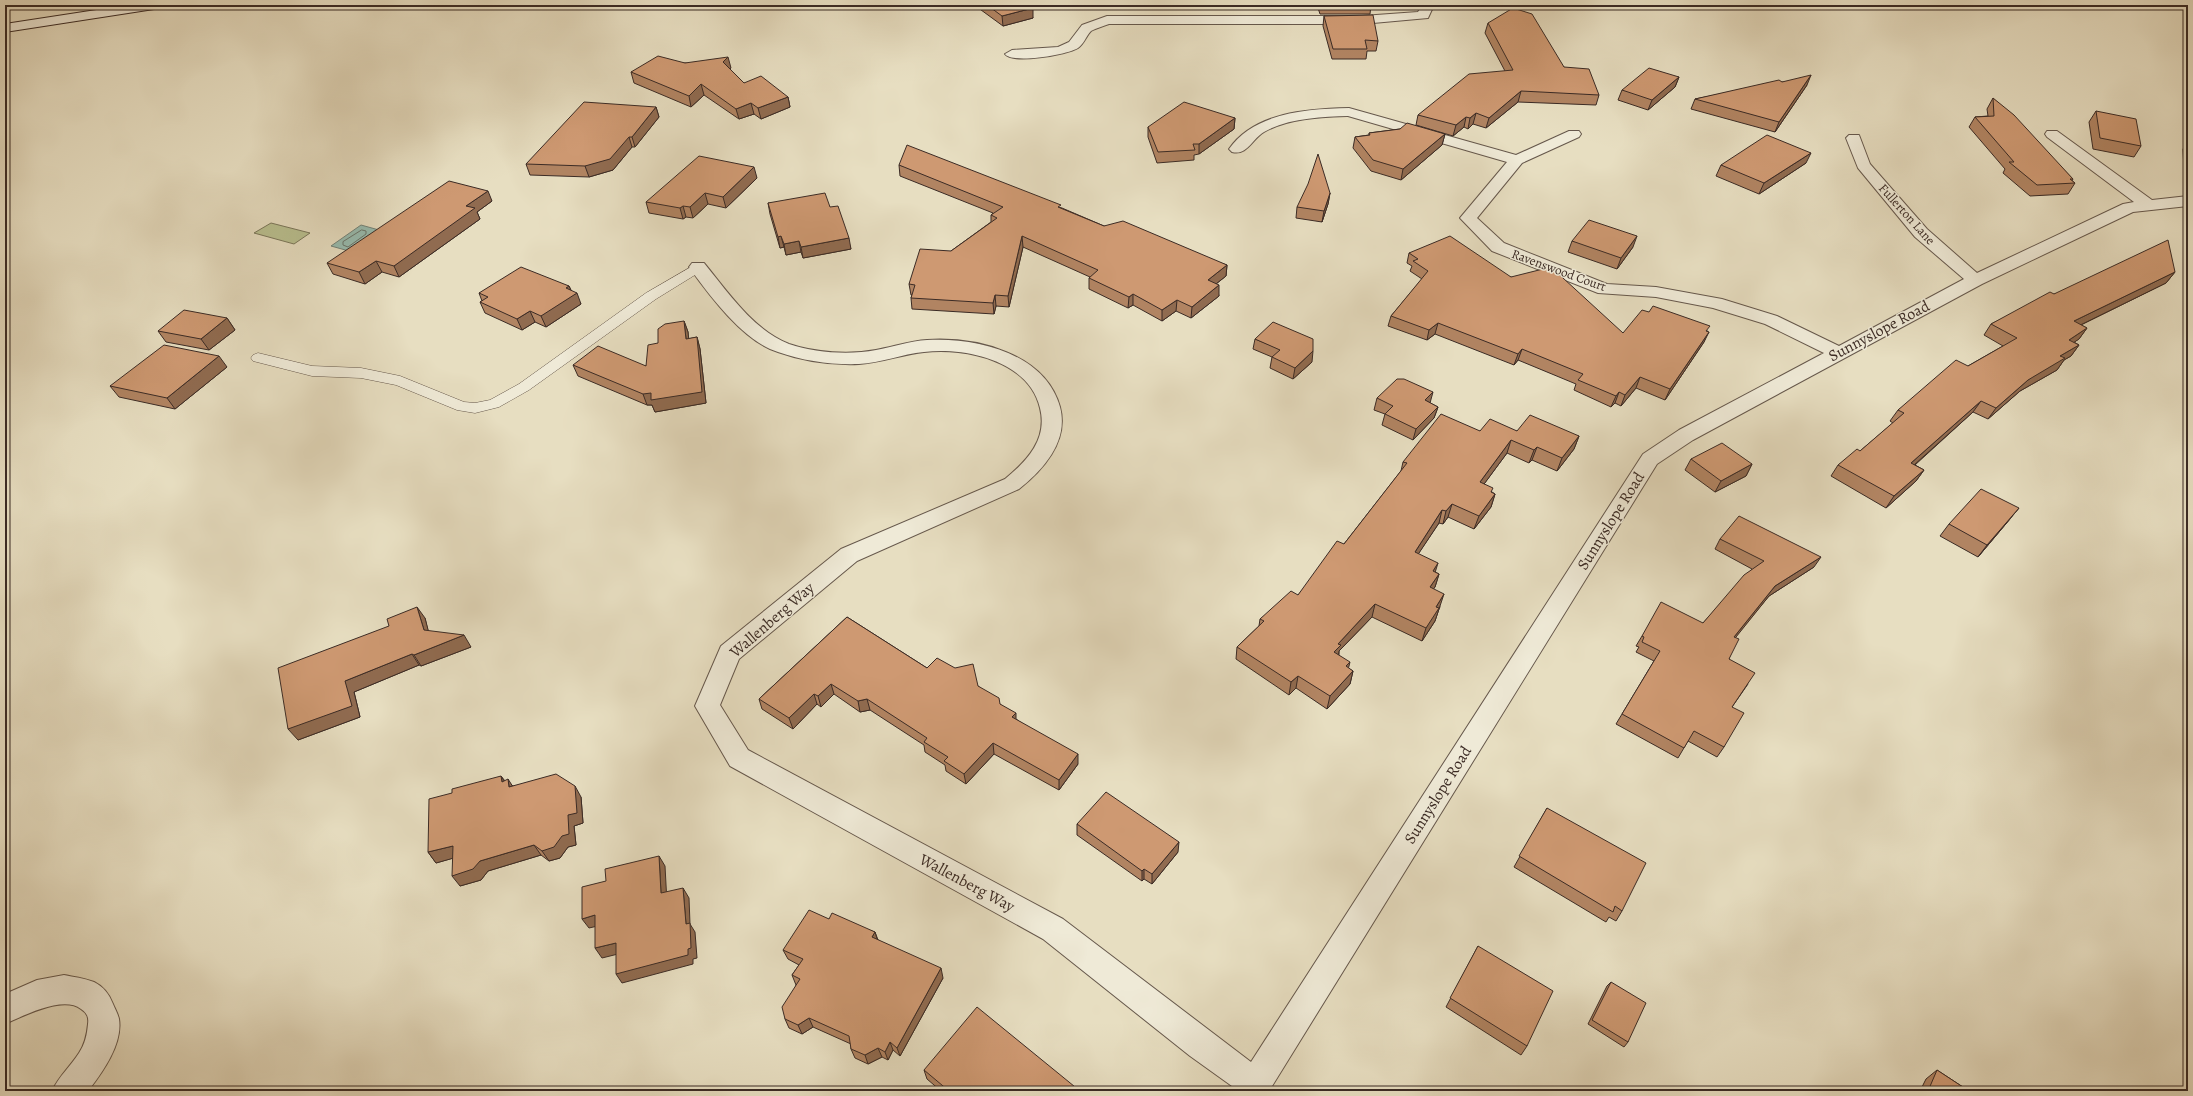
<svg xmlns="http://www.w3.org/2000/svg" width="2193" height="1096" font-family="Alegreya,serif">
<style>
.green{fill:#b9c090;stroke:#7a765a}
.water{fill:#97bcb0;stroke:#728278}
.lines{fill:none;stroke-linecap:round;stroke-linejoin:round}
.shore{stroke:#69746a;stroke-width:1}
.lane-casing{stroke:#66584c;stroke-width:1}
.street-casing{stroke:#66584c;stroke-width:2}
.secondary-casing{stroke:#3b2b25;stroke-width:2}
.lane{fill:#efead7;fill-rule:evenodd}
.street{fill:#efead7;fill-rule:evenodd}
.secondary{fill:#efead7;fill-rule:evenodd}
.wall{fill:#b18462;stroke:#3b2b25}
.shaded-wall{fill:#906b50;stroke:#3b2b25}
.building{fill:#ce9972;stroke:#3b2b25}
.labels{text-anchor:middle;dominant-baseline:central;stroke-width:3;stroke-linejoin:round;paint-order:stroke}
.far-street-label{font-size:13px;fill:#3b2b25;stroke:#efead7}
.street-label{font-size:16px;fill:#3b2b25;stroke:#efead7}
</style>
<rect width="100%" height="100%" fill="#e7dec1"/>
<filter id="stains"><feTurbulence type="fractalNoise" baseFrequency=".005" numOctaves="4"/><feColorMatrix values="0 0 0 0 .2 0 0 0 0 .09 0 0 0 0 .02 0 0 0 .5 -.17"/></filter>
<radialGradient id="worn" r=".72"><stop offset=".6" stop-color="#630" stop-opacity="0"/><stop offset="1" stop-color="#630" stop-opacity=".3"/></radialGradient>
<!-- green -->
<path class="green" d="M271,223l39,10 -16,11 -40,-11z"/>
<!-- water -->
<path class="water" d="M361,225l18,5 -30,21 -18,-5z"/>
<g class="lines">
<!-- shore -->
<path class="shore" d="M362,230l4,1v3l-18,13 -5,-2v-3z"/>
<defs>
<g id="lane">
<path d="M2178,5h10v7z"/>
<path d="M698,263l7,4 -2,3 -47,29 -127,91 -30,17 -24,6 -18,-3 -61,-25 -35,-7 -49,-2 -59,-15 -2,-3 2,-3 5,-2 54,13 49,2 39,8 64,26 11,1 15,-3 29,-16 127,-91z"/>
</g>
<g id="street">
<path d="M1422,5h12l-6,13 -66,6h-253c-5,2 -13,4 -18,7 -5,5 -7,13 -13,17 -11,7 -66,16 -73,6l7,-4 46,-3 11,-5 13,-17 25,-9h255l56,-4z"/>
<path d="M1349,108l167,47 53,-24h10l2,3 -2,3 -57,26 -45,55 27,25 103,41 49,3 66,12 55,17 62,30 125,-67 -49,-42 -57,-69 -12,-30 3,-3h10l11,29 57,65 50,44 146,-69 11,-2 -87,-65 -2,-3 2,-3h10l95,69 36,-4v10l-55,6 -151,72 -289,156 -36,24 -388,627h-34l1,-2 -46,-33 -147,-117 -313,-173 -35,-60 26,-60 120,-97 164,-70c22,-18 43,-40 35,-71 -11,-47 -74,-61 -116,-56 -22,2 -43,11 -65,12 -27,1 -56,-3 -81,-12 -34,-10 -69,-57 -89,-85l3,-4h12c24,29 49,67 85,81 26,9 61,11 87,6 17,-3 34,-9 51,-10 49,-3 118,13 133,67 9,34 -16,62 -41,82l-162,72 -118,98 -19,46 28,45 315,169 188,143 392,-608 36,-24 145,-77 -59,-29 -52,-16 -57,-11 -58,-4 -106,-42 -32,-33 47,-56 -159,-46c-27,1 -60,2 -84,16 -12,7 -17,24 -32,20l-3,-3c26,-37 79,-40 120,-41z"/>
<path d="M64,975c10,2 20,3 30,7 10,5 15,12 19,22 2,5 5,10 6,15 4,25 -17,54 -31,72h-36c7,-15 18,-24 27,-38 6,-9 8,-18 9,-29 1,-7 -1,-11 -7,-15 -18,-14 -58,7 -76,15v-30l32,-14z"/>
</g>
<path id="secondary" d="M129,5h31l-6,4 -149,23v-8z"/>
</defs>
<!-- lane casing -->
<use href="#lane" class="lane-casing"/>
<!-- street casing -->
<use href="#street" class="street-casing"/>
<!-- secondary casing -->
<use href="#secondary" class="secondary-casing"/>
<!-- lane -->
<use href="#lane" class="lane"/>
<!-- street -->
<use href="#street" class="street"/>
<!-- secondary -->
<use href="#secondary" class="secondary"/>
</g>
<!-- wall -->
<g class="wall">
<path d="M977,5h52l4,13 -30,8 -26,-19z"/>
<path d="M1317,5h54l-1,9h-50z"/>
<path d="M1324,16l54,25 -2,10h-9l-1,8h-34l-9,-33z"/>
<path d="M1488,23l76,44 35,28 -3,10 -78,-3 -32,26 -13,-4 -5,5 -4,-2 -11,9 -37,-11 2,-10 87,-44 -20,-38z"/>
<path d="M685,63l46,5 -1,1 14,14 44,14 2,10 -29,12 -7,-5 -15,5 -35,-24 -13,12 -57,-24 -3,-11z"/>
<path d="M1679,77l-4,10 -27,23 -30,-10 4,-10z"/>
<path d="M1782,82l25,3 -32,47 -84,-23 4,-10z"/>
<path d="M1993,98l80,81 -1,2 3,2 -7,11 -38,2 -27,-23 2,-4 -36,-42 6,-10 13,-1 -1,-7z"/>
<path d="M656,107l3,10 -24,30h-3l-19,23 -24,7 -59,-2 -4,-11z"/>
<path d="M2096,111l45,35 -7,11 -41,-8 -4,-27z"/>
<path d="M1235,118l-1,11 -35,25 -5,1v5l-37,3 -9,-26v-10z"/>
<path d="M1400,129l45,5 -3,11 -41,35 -30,-9 -18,-23 2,-11 14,-2v-2z"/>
<path d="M2188,142v31l-4,-3 -1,-21z"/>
<path d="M1806,163l-47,31 -43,-18 5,-11z"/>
<path d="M899,165l163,43 42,18 123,39 -1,11 -10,8 3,12 -28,22 -15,-7 -14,10 -29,-16 -5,3 -39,-19v-11l1,-1 -67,-30 -14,60 -13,-1 -2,8 -82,-5 -1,-11 1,-3h-1l-2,-11 42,-33 40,-29v-7l2,-2 -93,-37z"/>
<path d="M757,178l-31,30 -18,-4 -15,14 -7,-1 -3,2 -34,-6 -3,-11z"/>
<path d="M1330,193l-2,11 -6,18 -26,-4 1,-11z"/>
<path d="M492,201l-15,11 3,7 -81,58 -17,-5 -17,12 -32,-10 -6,-11z"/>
<path d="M768,203l62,4 21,42 -48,9 -2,-6 -15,3 -2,-8 -4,1 -10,-34z"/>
<path d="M1572,241l61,6 -16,22 -49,-17z"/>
<path d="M1409,253l102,24 112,56 85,-2 -4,11 -39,58 -29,-12 -15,18 -6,-3 -4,4 -37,-17 2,-6 -58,-24 -4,5 -79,-31 -8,6 -39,-14 3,-10 31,-37 -12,-8 2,-5 -5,-3z"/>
<path d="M2175,272l-9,11 -85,42 6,3 -8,11 -5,3 5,3 -8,11 -7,4 -7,10 -37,21 -32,28 -15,-7 -58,53 9,5 -8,11 -30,27 -55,-32 7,-11 22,-14 33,-28 -3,-2 8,-11 70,-44 35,-20 -19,-11 7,-11 63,-30z"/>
<path d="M569,286l2,4 10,14 -35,23 -11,-5 -13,8 -37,-17 -5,-11 2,-1 -3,-8z"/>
<path d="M227,318l8,12 -26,20 -43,-8 -8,-11z"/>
<path d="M684,321l4,11v7l9,-2 3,12 6,54 -51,9 -3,-7h-5l-69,-29 -5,-11 73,1 12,-23z"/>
<path d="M1255,339l57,23 -19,17 -23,-11 2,-11 -19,-8z"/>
<path d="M227,367l-52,42 -56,-12 -9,-11z"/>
<path d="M1377,398l53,5 8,4 -4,11 -21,22 -31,-15 3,-11 -11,-4z"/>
<path d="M1480,431h37l62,5 -5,13 -17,22 -25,-11 -3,3 -22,-10 -23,31 8,8 3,2 -4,13 -17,22 -26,-12 -5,7 -4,-1 -21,31 17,18 4,2 -4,13 -2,2 7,18 -1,2 -4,12 -13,20 -50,-24 -33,34v4l9,13 5,3 -3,13 -23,25 -31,-21 -7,7 -53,-36 1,-12 22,-21 1,-7 38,-24 46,-51 57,-73 2,-9z"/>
<path d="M1691,459l61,5 -6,12 -31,16 -30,-22z"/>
<path d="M2010,519l-32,38 -38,-21 9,-12z"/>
<path d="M1720,539l94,28 -45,29 -34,41 -6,22 19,25 -16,23 -8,40 -7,10 -29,-16 -10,17 -62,-34 38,-63 -18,-9 3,-5 -3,-1 6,-10 61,-13 49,-54 -37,-20z"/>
<path d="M847,617l80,51 51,18 22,18 16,15 62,45 -19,26 -65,-36 -28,30 -20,-13 -1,-6 -20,-13 -1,-7 -54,-35 -10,2 -26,-18 -13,13 -4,-3 -24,25 -31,-20 -3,-10z"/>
<path d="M425,618l3,13 43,16 -50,19 -2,-1 -65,27 6,25 -62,23z"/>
<path d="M501,776l4,5 8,5 68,11 2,26 -9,3 2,19 -8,2 -8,11 -11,3 -8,-6 -53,16 -7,9 -21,6 -7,-28 -17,5 -8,-11z"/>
<path d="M1547,808l75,103 -6,10 -7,-4 -3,5 -92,-55z"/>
<path d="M1077,824l101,28 -26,32 -8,-5 -2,2 -65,-46z"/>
<path d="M829,919l46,13 3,8 65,38 -43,78 -7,-6 -5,10 -6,-3 -14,7 -13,-6 -4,-9v-5l-38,-17 -11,7 -13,-6 -4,-9 11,-34 -4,-10 7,-10 -11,-6 -5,-9z"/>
<path d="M1478,946l49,100 -6,9 -75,-48z"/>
<path d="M1611,982l17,60 -4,5 -36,-23 19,-38z"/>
<path d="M924,1070l156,21h-139l-14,-12z"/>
<path d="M1937,1070l32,21h-49l6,-12z"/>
</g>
<!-- shaded-wall -->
<g class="shaded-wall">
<path d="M1033,8v10l-30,8 -1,-10z"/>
<path d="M728,57l3,11 -5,5 -3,-11z"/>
<path d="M1811,75l-4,10 -32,47 4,-10z"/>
<path d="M1679,77l-4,10 -27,23 4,-10z"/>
<path d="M701,84l3,11 -13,12 -2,-11z"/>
<path d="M1521,91l-3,11 -32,26 3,-10z"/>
<path d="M788,97l2,10 -29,12 -3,-11z"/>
<path d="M751,103l3,11 -15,5 -3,-10z"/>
<path d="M656,107l3,10 -24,30 -3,-10z"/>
<path d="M1476,113l-3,11 -5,5 2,-11z"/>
<path d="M1466,117l-2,10 -11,9 3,-11z"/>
<path d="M1235,118l-1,11 -35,25v-10z"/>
<path d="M1445,134l-3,11 -41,35 2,-11z"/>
<path d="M629,137l3,10 -19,23 -24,7 -4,-11z"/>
<path d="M1811,153l-5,10 -47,31 5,-11z"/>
<path d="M754,167l3,11 -31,30 -3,-11z"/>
<path d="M488,191l4,10 -15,11 3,7 -81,58 -5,-11 72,-60z"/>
<path d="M705,193l3,11 -15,14 -3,-11z"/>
<path d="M1330,193l-2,11 -6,18 2,-11z"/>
<path d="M683,206l3,11 -3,2 -3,-11z"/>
<path d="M781,236l3,11 -4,1 -2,-11z"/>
<path d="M1022,236l1,11 -14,60 -1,-11z"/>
<path d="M1637,236l-4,11 -16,22 4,-11z"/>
<path d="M849,238l2,11 -48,9 -2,-11z"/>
<path d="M799,241l2,11 -15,3 -2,-11z"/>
<path d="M376,261l6,11 -17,12 -6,-12z"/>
<path d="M1227,265l-1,11 -19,15 1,-11z"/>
<path d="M2175,272l-9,11 -100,49 8,-11z"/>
<path d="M1219,285v11l-28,22 1,-11z"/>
<path d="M569,286l4,9 4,-2 4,11 -35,23 -5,-11 25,-28z"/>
<path d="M1133,294v11l-5,3 1,-11z"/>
<path d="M995,295l1,11 -2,8 -1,-11z"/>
<path d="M1177,300l-1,11 -14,10v-11z"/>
<path d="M530,311l5,11 -13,8 -5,-11z"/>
<path d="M227,318l8,12 -26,20 -8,-11z"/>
<path d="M684,321l4,11 2,18 -4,-11z"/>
<path d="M1438,323l-3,11 -8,6 2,-10z"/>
<path d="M2087,328l-8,11 -18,12 8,-11z"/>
<path d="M1709,332l-5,10 -39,58 5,-11z"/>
<path d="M697,337l3,12 6,54 -51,9 -3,-7h-5l-4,-11z"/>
<path d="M2079,345l-8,11 -7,4 -7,10 -37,21 -32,28 8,-11 32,-28 32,-24z"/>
<path d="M1522,349l-4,11 -4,5 4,-11z"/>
<path d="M1313,351l-1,11 -19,17 2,-11z"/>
<path d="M219,356l8,11 -52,42 -8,-11z"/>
<path d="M1640,377l-4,11 -15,18 4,-11z"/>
<path d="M1433,392l-3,11 -5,-3z"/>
<path d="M1619,392l-4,11 -4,4 5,-11z"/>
<path d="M1981,401l-8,11 -69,62 7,-11z"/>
<path d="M1438,407l-4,11 -21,22 3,-11z"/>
<path d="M1579,436l-5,13 -17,22 5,-13z"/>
<path d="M1511,440l-4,13 -31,42 4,-13z"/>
<path d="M1537,447l-5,13 -3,3 5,-13z"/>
<path d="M1752,464l-6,12 -31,16 6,-11z"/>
<path d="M1924,470l-8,11 -30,27 8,-12z"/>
<path d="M1495,494l-4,13 -17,22 5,-13z"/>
<path d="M1452,504l-4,13 -5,7 3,-13z"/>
<path d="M2019,508l-9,11 -32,38 9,-12z"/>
<path d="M1442,510l-3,13 -28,42 4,-13z"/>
<path d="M1821,557l-7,10 -45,29 -41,51 6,-10 41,-51z"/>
<path d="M1438,563l-4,13 -1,-5z"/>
<path d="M1439,574l-4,13 -9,13 4,-13z"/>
<path d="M1444,594l-9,27 -13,20 4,-13 10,-21z"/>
<path d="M1375,604l-3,13 -33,34 -1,7 -4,-6 4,-8z"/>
<path d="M417,607l8,11 6,23 -7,-11z"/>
<path d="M464,635l7,12 -50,19 -7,-11z"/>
<path d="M412,654l7,11 -65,27 6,25 -62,23 -10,-11 57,-48z"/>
<path d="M1350,662l-3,12 -1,-8z"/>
<path d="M1353,671l-3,13 -23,25 3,-13z"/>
<path d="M1298,676l-2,12 -7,7 2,-13z"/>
<path d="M831,684l3,10 -13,13 -3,-11z"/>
<path d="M814,694l3,10 -24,25 -4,-11z"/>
<path d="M867,699l3,11 -10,2 -2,-11z"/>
<path d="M1016,713v11l-4,-7z"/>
<path d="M993,743l1,11 -28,30 -2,-10z"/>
<path d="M1078,754v10l-19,26v-10z"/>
<path d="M501,776l7,11 -6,-5z"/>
<path d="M508,779l7,11 -6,-3z"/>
<path d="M575,786l6,11 2,26 -9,3 2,19 -8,2 -8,11 -11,3 -7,-10 26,-36z"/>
<path d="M1179,842l-1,10 -26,32v-10z"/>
<path d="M534,845l7,10 -53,16 -7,9 -21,6 -8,-10 28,-15z"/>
<path d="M453,846l8,10 -25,7 -8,-11z"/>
<path d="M659,856l6,10 2,37 -6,-10z"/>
<path d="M1144,869v10l-2,2v-10z"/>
<path d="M683,888l6,10 1,26 5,8 2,26 -4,1v5l-71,19 -6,-9 70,-50z"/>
<path d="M595,915l7,10 -13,3 -7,-9z"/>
<path d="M875,932l3,10 -6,-5z"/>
<path d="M616,943l6,10 -20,5 -7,-10z"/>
<path d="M941,968l2,10 -43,78 -3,-8z"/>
<path d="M809,1018l4,9 -11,7 -4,-9z"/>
<path d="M890,1042l3,8 -5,10 -3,-8z"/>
<path d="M878,1048l4,9 -14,7 -3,-9z"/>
</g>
<!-- building -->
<g class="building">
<path d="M987,5h42l4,3 -31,8z"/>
<path d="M1513,8l19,6 32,53 25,2 10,26 -78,-4 -32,27 -13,-5 -6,5 -4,-1 -10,8 -38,-10 51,-41 44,-4 -25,-47z"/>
<path d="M1373,15l5,26 -13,-1 2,9h-34l-9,-33z"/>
<path d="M658,56l27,7 43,-6 -5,5 21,21 17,-7 27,21 -30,11 -7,-5 -15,6 -35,-25 -12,12 -58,-24z"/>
<path d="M1649,68l30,9 -27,23 -30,-10z"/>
<path d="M1811,75l-32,47 -84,-23 84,-19 3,2z"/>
<path d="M1993,98l21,17 59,64h-3l5,4 -38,2 -28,-23h5l-39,-45 19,-1z"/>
<path d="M584,102l72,5 -24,30h-3l-19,22 -25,7 -59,-2z"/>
<path d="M1184,102l51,16 -36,26h-6l2,6 -37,2 -10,-25z"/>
<path d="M2096,111l40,8 5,27 -41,-8z"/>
<path d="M1407,123l38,11 -42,35 -30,-9 -18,-23 15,-2 -1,-2 31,-4z"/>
<path d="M1767,135l44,18 -47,30 -43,-18z"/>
<path d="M907,145l154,60 -3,2 46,19 19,-5 104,44 -19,15 11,5 -27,22 -15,-7 -15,10 -29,-16 -4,3 -40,-19 9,-8 -76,-34 -14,60 -13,-1 -2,8 -82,-5 4,-13 -6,-1 11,-35 31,2 46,-33 -6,-3 12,-8 -104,-42z"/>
<path d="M1318,154l12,39 -6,18 -27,-4 11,-23z"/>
<path d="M699,156l55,11 -31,30 -18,-4 -15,14 -7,-1 -3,2 -34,-6z"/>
<path d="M449,181l39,10 -22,15 9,2 -81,58 -18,-5 -17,11 -32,-9z"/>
<path d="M825,193l5,14 8,-1 11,32 -48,9 -2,-6 -15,3 -3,-8 -3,1 -10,-34z"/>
<path d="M1589,220l48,16 -16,22 -49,-17z"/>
<path d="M1450,236l61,41 40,-10 72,66 19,-23 7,2 4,-6 57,20 -4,5 3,1 -39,57 -30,-12 -15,18 -6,-3 -3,4 -38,-16 5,-6 -61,-25 -4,5 -80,-31 -9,7 -38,-14 37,-45 -15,-10 5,-2 -9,-6z"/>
<path d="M2168,240l7,32 -101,49 13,7 -18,12 10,5 -19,11 5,2 -37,22 -32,28 -15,-7 -70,62 13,7 -30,26 -56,-31 19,-16 3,2 44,-38 -6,-3 58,-50 12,6 49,-28 -26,-14 59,-32 4,2z"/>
<path d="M521,267l48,19 -3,2 11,5 -36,23 -11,-5 -13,8 -37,-17 8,-5 -9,-4z"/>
<path d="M184,310l43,8 -26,21 -43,-8z"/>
<path d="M684,321l2,18 11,-2 5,55 -51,8v-7l-8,1 -70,-29 25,-19 48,20 2,-21 10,-2v-14l7,-5z"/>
<path d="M1273,322l40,17v12l-18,17 -23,-11 8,-7 -25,-11z"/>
<path d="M164,345l55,11 -52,42 -57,-12z"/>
<path d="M1397,379h7l29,13 -8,8 13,7 -22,22 -31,-15 8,-8 -16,-8z"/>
<path d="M1441,414l39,17 10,-12 27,12 13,-16 49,21 -17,22 -25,-11 -3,3 -23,-10 -31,42 13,6 -2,4 4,2 -16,22 -27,-12 -6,7 -4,-1 -27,42 23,11 -5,8 6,3 -9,13 14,7 -8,13 3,1 -13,20 -51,-24 -37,40 3,1 -7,7 16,10 -4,4 7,5 -23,25 -32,-20 -7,6 -54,-35 27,-26 -4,-2 31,-28 7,4 39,-54 7,3 63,-81 -4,-1z"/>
<path d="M1722,443l30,21 -31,17 -30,-22z"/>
<path d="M1981,489l38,19 -32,37 -38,-21z"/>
<path d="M1739,516l82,41 -46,29 -41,51 5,2 -10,20 26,14 -23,34 12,6 -20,34 -30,-16 -10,17 -62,-34 38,-63 -18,-9 2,-5 -2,-1 19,-34 42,21 41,-48 20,-14 -44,-22z"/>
<path d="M417,607l7,23 40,5 -50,20 -2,-1 -67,27 7,25 -64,23 -10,-61 111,-42 -2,-7z"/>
<path d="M847,617l80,51 10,-10 18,10 18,-4 5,22 21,12 1,6 16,9 -4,4 66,37 -19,26 -66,-37 -29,31 -20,-13 4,-4 -24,-15 3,-4 -60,-39 -9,2 -27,-17 -13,12 -4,-2 -25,24 -30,-19z"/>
<path d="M556,774l19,12 2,27 -9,2 1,19 -7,2 -8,11 -12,4 -8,-6 -54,16 -7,8 -21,7 1,-30 -25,6 1,-53 23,-6v-4l49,-13 1,6 6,-3 1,8z"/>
<path d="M1106,792l73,50 -27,32 -8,-5 -2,2 -65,-47z"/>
<path d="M1547,808l99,55 -24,48 -7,-5 -2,6 -94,-56z"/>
<path d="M659,856l2,37 22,-5 3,36 4,-1 1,25 -3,1v6l-72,19v-31l-21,5v-33l-13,4v-32l24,-6 -1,-12z"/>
<path d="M809,910l20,9 3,-6 43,19 -3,5 69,31 -44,80 -7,-6 -5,10 -7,-4 -13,7 -14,-6 -2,-13 -40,-18 -11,7 -13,-6 -3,-12 18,-28 -8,-4 11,-16 -20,-9z"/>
<path d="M1478,946l75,45 -26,55 -77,-48z"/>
<path d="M1611,982l35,21 -18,39 -36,-22z"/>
<path d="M977,1007l103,84h-131l-25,-21z"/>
<path d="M1937,1070l32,21h-41z"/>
</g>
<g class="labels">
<!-- far-street labels -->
<g class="far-street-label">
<text transform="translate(1907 214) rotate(48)">Fullerton Lane</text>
<text transform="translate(1559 270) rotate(20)">Ravenswood Court</text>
</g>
<!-- street labels -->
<g class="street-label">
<text transform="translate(1879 331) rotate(-28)">Sunnyslope Road</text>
<text transform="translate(1611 521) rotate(-58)">Sunnyslope Road</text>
<text transform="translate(772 620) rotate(-41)">Wallenberg Way</text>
<text transform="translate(1438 795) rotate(-58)">Sunnyslope Road</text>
<text transform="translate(967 883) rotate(28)">Wallenberg Way</text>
</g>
</g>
<!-- margin -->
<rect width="2193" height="1096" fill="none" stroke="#e7dec1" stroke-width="20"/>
<rect x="6" y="6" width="2181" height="1084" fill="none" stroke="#3b2b25" stroke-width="2"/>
<rect x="10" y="10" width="2173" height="1076" fill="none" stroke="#3b2b25"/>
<rect width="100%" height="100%" filter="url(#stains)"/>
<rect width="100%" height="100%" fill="url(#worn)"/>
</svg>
